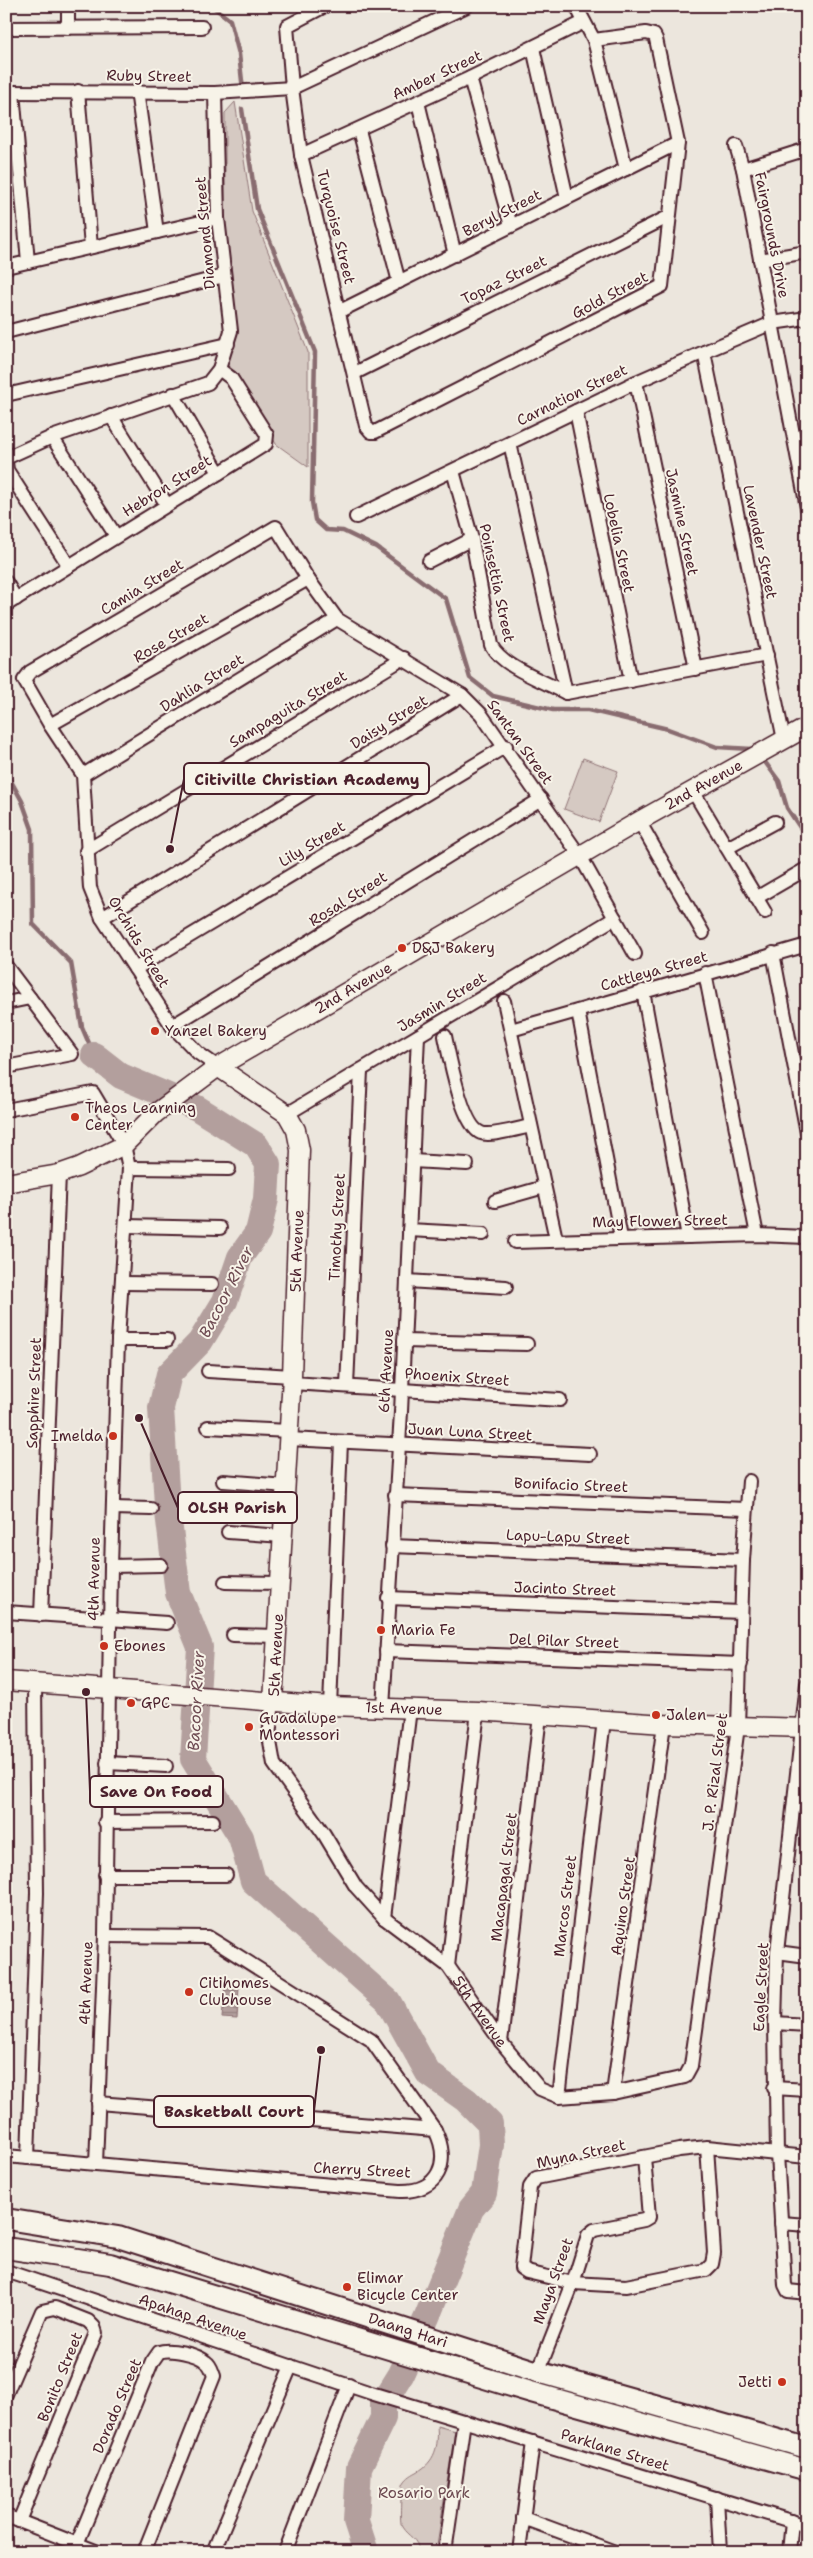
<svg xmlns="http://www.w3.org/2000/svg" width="813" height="2558" font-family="'Shantell Sans',sans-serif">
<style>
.park{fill:#d5c9c2;stroke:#907476}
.water{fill:url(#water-rules);stroke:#896c6f}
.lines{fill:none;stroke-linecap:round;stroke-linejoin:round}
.stream{stroke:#896c6f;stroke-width:4.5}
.river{stroke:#b39f9d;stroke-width:26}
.street-casing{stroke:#4a1f2b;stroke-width:16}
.secondary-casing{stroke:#4a1f2b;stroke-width:21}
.primary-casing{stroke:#4a1f2b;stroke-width:24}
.street{stroke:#f7f3e8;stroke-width:12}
.secondary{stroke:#f7f3e8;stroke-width:18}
.primary{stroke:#f7f3e8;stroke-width:20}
.poi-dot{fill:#c8321e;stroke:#f7f3e8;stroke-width:2}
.labels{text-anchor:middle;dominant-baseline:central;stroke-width:4;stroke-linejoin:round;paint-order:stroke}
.street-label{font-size:15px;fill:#4a1f2b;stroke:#f7f3e8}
.poi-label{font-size:15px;fill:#4a1f2b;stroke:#f7f3e8;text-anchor:start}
.park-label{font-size:15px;fill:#6d4a51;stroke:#f7f3e8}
.water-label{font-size:16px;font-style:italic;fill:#6f4c53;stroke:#f7f3e8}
.leader{fill:none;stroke:#4a1f2b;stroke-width:2}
.callout-dot{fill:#4a1f2b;stroke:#f7f3e8;stroke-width:2}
.callout{fill:#f7f3e8;stroke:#4a1f2b;stroke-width:2}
.callout-label{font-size:16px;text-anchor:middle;font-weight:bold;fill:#4a1f2b}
</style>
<defs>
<pattern id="water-rules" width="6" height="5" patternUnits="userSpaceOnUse" patternTransform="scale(1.25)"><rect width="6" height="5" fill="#b39f9d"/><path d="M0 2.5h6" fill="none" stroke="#948180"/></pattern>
</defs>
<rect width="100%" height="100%" fill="#ece6dd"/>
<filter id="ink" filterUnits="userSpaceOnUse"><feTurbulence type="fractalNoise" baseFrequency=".02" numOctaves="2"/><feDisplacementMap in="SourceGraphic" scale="10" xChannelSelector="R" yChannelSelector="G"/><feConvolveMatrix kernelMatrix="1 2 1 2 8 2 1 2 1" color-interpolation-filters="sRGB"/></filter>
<g filter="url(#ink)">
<!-- park -->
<g class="park">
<path d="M235,102l17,109 56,141v115l-32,-23 -39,-71 -12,-8 10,-37 -10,-108v-107z"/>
<path d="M583,758l35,13 -19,51 -35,-13z"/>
<path d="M437,2426l18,5 -19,121h-17c-1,-14 -11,-15 -17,-25 -3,-5 -1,-36 1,-42 2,-6 8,-10 14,-13 18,-10 22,-26 20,-46z"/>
</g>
<!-- water -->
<path class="water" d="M225,1986l14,1 -2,32 -15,-1z"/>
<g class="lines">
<!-- stream -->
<g class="stream">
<path d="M212,6l18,14 9,34 4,36"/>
<path d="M242,109l15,100 58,143 -3,150 3,18 11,10 17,1 33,16 70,52 24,79 23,18 60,14h35l80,19 49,18 35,2"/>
<path d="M765,762l14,19 8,27 20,30"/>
<path d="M6,772l16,29 10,28 1,95 38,39 11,64 12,28"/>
</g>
<!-- river -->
<path class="river" d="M94,1055l27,21 76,32 59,37 12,19 -2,35 -8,33 -18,25 -15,44 -25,41 -31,32 -8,34 6,97 11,88 22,54 -7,112 48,78 12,44 135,120 40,72 38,27 24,24 1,21 -7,48 -13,16 -44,108 -26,57 -18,29v15l-24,49 -3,54 10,31"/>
<defs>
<g id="street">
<path d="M68,6v22"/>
<path d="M325,6l-38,20 5,62 9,67 65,271 5,6h4l287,-146 16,-143 -22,-104 -2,-4 -8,-2 -52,7"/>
<path d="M576,6l18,34 32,129"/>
<path d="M6,28l196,-1"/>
<path d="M533,48l34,150"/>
<path d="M470,78l41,148"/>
<path d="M78,91l13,156"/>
<path d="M137,91l20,141"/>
<path d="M6,92l209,1 77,-5 175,-82"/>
<path d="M13,92l15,170"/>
<path d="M418,102l37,153"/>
<path d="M359,130l40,152"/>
<path d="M736,146l7,23 64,339"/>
<path d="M301,155l169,-77 114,-56"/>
<path d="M743,169l64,-20"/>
<path d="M760,260l47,-8"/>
<path d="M6,267l212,-49"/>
<path d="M340,311l338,-168"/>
<path d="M6,332l218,-56"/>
<path d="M704,352l80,388"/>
<path d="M355,373l313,-156"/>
<path d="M636,382l60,287"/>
<path d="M173,394l46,79"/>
<path d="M6,395l222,-51"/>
<path d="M576,411l55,270"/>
<path d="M111,416l56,89"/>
<path d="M52,437l64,99"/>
<path d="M510,443l56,250"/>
<path d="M6,458l46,-21 156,-54 11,-14 12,-38 -13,-113 -3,-125"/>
<path d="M6,462l1,8 62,96"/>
<path d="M453,471l19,68 19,106c11,22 53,36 75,48"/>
<path d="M356,517l280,-135 68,-30 68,-29 35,-5"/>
<path d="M429,561l43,-22"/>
<path d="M6,582l10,17"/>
<path d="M6,605l260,-161 1,-9 -36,-57 -12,-9"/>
<path d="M566,693l201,-38"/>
<path d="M50,725l258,-146"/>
<path d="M83,775l254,-156"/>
<path d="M693,791l72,121"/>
<path d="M639,821l64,112"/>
<path d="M727,848l48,-26"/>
<path d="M86,851l318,-193"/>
<path d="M756,898l50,-29"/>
<path d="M102,918l360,-223"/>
<path d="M773,953l34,180"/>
<path d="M6,966l66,88 -66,13"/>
<path d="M135,969l371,-223"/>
<path d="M705,973l52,262"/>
<path d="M643,991l45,246"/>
<path d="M504,1001l52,238"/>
<path d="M6,1003l24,-5"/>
<path d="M578,1011l43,227"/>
<path d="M172,1026l369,-227"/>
<path d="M511,1030l296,-85"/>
<path d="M445,1036c4,19 17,90 36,97 9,4 39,-5 50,-7"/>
<path d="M218,1067l-20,-14 -26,-27 -70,-108 -12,-30 -7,-113 -33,-50 -26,-45 6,-8 246,-145 32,52 29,40 125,76 19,19 99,142 55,98"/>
<path d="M6,1110l87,-17 31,52 5,23 -11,172 -7,226 -6,370 -9,228"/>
<path d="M287,1114l328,-196"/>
<path d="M412,1161l55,3"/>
<path d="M129,1168l100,1"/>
<path d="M495,1201l49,-14"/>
<path d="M126,1226l94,2"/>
<path d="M409,1230l74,4"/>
<path d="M515,1242l242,-7 50,2"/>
<path d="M407,1281l99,6"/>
<path d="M123,1283l89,1"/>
<path d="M118,1340h49"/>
<path d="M404,1341l123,3"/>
<path d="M208,1371l84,5"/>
<path d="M292,1383l268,17"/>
<path d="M347,1386l14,-316"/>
<path d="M208,1427l81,4"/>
<path d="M289,1439l301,15"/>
<path d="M223,1481l63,5"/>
<path d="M395,1495l351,14"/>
<path d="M113,1508l38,1"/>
<path d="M228,1532l54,4"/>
<path d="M392,1546l351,14"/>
<path d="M111,1566l50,-1"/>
<path d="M225,1582l55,1"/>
<path d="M388,1598l353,14"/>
<path d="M6,1612l161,11"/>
<path d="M41,1615l18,-441"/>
<path d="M233,1635l45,1"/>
<path d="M386,1651l355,13"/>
<path d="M807,1684l-30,268 -2,71 2,131 8,131 3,6 19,2"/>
<path id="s1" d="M273,1702l-4,34 5,28 50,70 32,53 28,31 64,48 53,76 39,47 19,8 54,-4 72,-16 6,-11 47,-339 5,-167 6,-79"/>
<path d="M330,1706l11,-264"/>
<path d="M383,1708l18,-296 17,-376"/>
<path d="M107,1763l59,3"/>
<path d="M105,1822l108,-1"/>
<path d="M105,1875h121"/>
<path d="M384,1918l26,-209"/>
<path d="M777,1952l30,4"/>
<path d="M448,1966l30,-255"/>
<path d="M775,2023l32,2"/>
<path d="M501,2042l39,-326"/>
<path d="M774,2088l33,2"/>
<path d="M613,2093l51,-369"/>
<path d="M559,2097l45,-377"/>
<path d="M98,2103l337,27"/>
<path d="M707,2147l7,106 -2,11 -6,6 -80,16 -53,-3 -46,-11 -6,-4 9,-81 6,-9 143,-28 28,-3 100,10"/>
<path d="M6,2156l394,35c39,1 51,-29 35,-61l-64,-90 -150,-95 -13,-8 -103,-1"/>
<path d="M28,2158l9,-265 -2,-210"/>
<path d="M781,2223l26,2"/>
<path d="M6,2271l365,122 436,133"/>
<path d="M538,2372l35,-89 15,-48 6,-5 50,-10 5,-3 -5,-60"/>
<path d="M6,2394l36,-83 13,-3 33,13 6,6 2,6 -77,188"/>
<path d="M717,2498l3,54"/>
<path d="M6,2516l92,36"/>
<path d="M523,2518l92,34"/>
<path d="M77,2544l75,-182 7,-10c10,-4 39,2 47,10 5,3 6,9 8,14l-70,176"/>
<path d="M213,2552l78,-186"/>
<path d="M285,2552l64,-167"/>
<path d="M445,2552l19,-131"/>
<path d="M519,2552l14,-110"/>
<path d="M789,2552l3,-31"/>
</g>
<g id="secondary">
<path d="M218,1067l69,47 9,16 4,20 -8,226 -19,326"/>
<path id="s2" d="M6,1183l53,-9 20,-7 45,-22 32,-32 62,-46 421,-246 168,-94"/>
<path id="s3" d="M6,1681l324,25 148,5 186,13 143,4"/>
</g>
<g id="primary">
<path id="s4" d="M6,2219l112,18 420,135 269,76"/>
<path d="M6,2248l104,16 421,128 276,78"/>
</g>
</defs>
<!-- street casing -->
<use href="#street" class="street-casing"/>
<!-- secondary casing -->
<use href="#secondary" class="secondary-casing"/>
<!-- primary casing -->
<use href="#primary" class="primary-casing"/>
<!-- street -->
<use href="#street" class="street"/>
<!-- secondary -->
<use href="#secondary" class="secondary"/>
<!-- primary -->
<use href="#primary" class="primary"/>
</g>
</g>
<!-- markers -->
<g class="poi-dot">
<circle cx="402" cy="948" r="5"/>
<circle cx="155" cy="1031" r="5"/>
<circle cx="75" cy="1117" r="5"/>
<circle cx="113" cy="1436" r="5"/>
<circle cx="381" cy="1630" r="5"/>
<circle cx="104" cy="1646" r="5"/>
<circle cx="131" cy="1703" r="5"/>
<circle cx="656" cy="1715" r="5"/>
<circle cx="249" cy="1727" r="5"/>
<circle cx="189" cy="1992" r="5"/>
<circle cx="347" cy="2287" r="5"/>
<circle cx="782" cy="2382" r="5"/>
</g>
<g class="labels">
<!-- street labels -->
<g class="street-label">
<text transform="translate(437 75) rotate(-25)">Amber Street</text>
<text transform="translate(149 76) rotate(1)">Ruby Street</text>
<text transform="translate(502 213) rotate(-27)">Beryl Street</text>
<text transform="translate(336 227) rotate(76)">Turquoise Street</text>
<text transform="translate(205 233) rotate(-95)">Diamond Street</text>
<text transform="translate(772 235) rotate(79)">Fairgrounds Drive</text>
<text transform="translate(504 280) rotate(-26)">Topaz Street</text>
<text transform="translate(610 295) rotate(-28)">Gold Street</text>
<text transform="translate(572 395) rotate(-26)">Carnation Street</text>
<text transform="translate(167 486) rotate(-32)">Hebron Street</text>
<text transform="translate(682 522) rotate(78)">Jasmine Street</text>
<text transform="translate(760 542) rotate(78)">Lavender Street</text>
<text transform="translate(619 543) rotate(78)">Lobelia Street</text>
<text transform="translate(497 583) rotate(78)">Poinsettia Street</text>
<text transform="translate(142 587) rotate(-31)">Camia Street</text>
<text transform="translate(171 638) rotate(-30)">Rose Street</text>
<text transform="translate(202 683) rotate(-32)">Dahlia Street</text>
<text transform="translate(288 709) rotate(-31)">Sampaguita Street</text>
<text transform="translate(389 722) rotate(-32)">Daisy Street</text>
<text transform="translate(520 742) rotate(54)">Santan Street</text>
<text stroke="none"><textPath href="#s2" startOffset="809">2nd Avenue</textPath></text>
<text transform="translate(312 844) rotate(-31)">Lily Street</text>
<text transform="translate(348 899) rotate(-32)">Rosal Street</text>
<text transform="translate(139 942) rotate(59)">Orchids Street</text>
<text transform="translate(654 971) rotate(-16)">Cattleya Street</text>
<text stroke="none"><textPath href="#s2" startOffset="404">2nd Avenue</textPath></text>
<text transform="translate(442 1002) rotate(-31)">Jasmin Street</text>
<text transform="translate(660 1221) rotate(-1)">May Flower Street</text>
<text transform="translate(337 1227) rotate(-87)">Timothy Street</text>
<text transform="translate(297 1251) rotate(-88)">5th Avenue</text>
<text transform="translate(386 1371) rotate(-87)">6th Avenue</text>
<text transform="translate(457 1377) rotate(4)">Phoenix Street</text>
<text transform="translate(34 1393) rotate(-88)">Sapphire Street</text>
<text transform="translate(470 1432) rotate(3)">Juan Luna Street</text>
<text transform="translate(571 1485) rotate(2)">Bonifacio Street</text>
<text transform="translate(568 1537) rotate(2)">Lapu-Lapu Street</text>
<text transform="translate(94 1579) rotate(-89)">4th Avenue</text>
<text transform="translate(565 1589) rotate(2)">Jacinto Street</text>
<text transform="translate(564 1641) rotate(2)">Del Pilar Street</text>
<text transform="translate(276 1655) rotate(-87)">5th Avenue</text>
<text stroke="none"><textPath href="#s3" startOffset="399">1st Avenue</textPath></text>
<text transform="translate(715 1772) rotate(-83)">J. P. Rizal Street</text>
<text transform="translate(504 1877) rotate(-83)">Macapagal Street</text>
<text transform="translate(565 1906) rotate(-83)">Marcos Street</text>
<text transform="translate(623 1906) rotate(-82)">Aquino Street</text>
<text transform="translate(86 1983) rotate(-88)">4th Avenue</text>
<text transform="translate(761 1987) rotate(-87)">Eagle Street</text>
<text stroke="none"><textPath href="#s1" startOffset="388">5th Avenue</textPath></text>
<text transform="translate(581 2154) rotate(-12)">Myna Street</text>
<text transform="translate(362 2170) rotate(3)">Cherry Street</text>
<text transform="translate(553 2281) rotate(-70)">Maya Street</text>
<text transform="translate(193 2317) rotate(19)">Apahap Avenue</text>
<text stroke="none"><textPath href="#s4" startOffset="418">Daang Hari</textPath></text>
<text transform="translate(60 2377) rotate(-68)">Bonito Street</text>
<text transform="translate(117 2406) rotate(-67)">Dorado Street</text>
<text transform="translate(615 2450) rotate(17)">Parklane Street</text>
</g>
<!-- poi labels -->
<g class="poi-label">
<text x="412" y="948">D&amp;J Bakery</text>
<text x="165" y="1031">Yanzel Bakery</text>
<text x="85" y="1108">Theos Learning<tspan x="85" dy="17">Center</tspan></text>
<text x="103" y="1436" text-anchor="end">Imelda</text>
<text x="391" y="1630">Maria Fe</text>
<text x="114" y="1646">Ebones</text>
<text x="141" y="1703">GPC</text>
<text x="666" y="1715">Jalen</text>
<text x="259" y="1718">Guadalupe<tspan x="259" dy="17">Montessori</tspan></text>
<text x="199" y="1983">Citihomes<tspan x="199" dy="17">Clubhouse</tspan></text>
<text x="357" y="2278">Elimar<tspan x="357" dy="17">Bicycle Center</tspan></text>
<text x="772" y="2382" text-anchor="end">Jetti</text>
</g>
<!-- park labels -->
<g class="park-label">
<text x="424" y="2493">Rosario Park</text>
</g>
<!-- water labels -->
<g class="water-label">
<text transform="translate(226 1292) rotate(-63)">Bacoor River</text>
<text transform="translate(196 1701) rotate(-87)">Bacoor River</text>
</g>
</g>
<!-- callouts -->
<path class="leader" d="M170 849L184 779M139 1418L178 1508M86 1692L90 1791M321 2050L314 2111"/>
<g class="callout-dot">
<circle cx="170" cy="849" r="5"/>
<circle cx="139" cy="1418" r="5"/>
<circle cx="86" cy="1692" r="5"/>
<circle cx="321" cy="2050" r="5"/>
</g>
<g class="callout">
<rect x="184" y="763" width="245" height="31" rx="5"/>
<rect x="178" y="1492" width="119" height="31" rx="5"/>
<rect x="90" y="1776" width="133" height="31" rx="5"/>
<rect x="154" y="2096" width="160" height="31" rx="5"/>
</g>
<g class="callout-label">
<text x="307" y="785">Citiville Christian Academy</text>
<text x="237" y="1513">OLSH Parish</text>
<text x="156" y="1797">Save On Food</text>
<text x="234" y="2117">Basketball Court</text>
</g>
<!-- margin -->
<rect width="813" height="2558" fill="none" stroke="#f7f3e8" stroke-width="25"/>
<rect x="12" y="12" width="788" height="2533" fill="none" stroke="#4a1f2b" stroke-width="2" filter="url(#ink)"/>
</svg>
